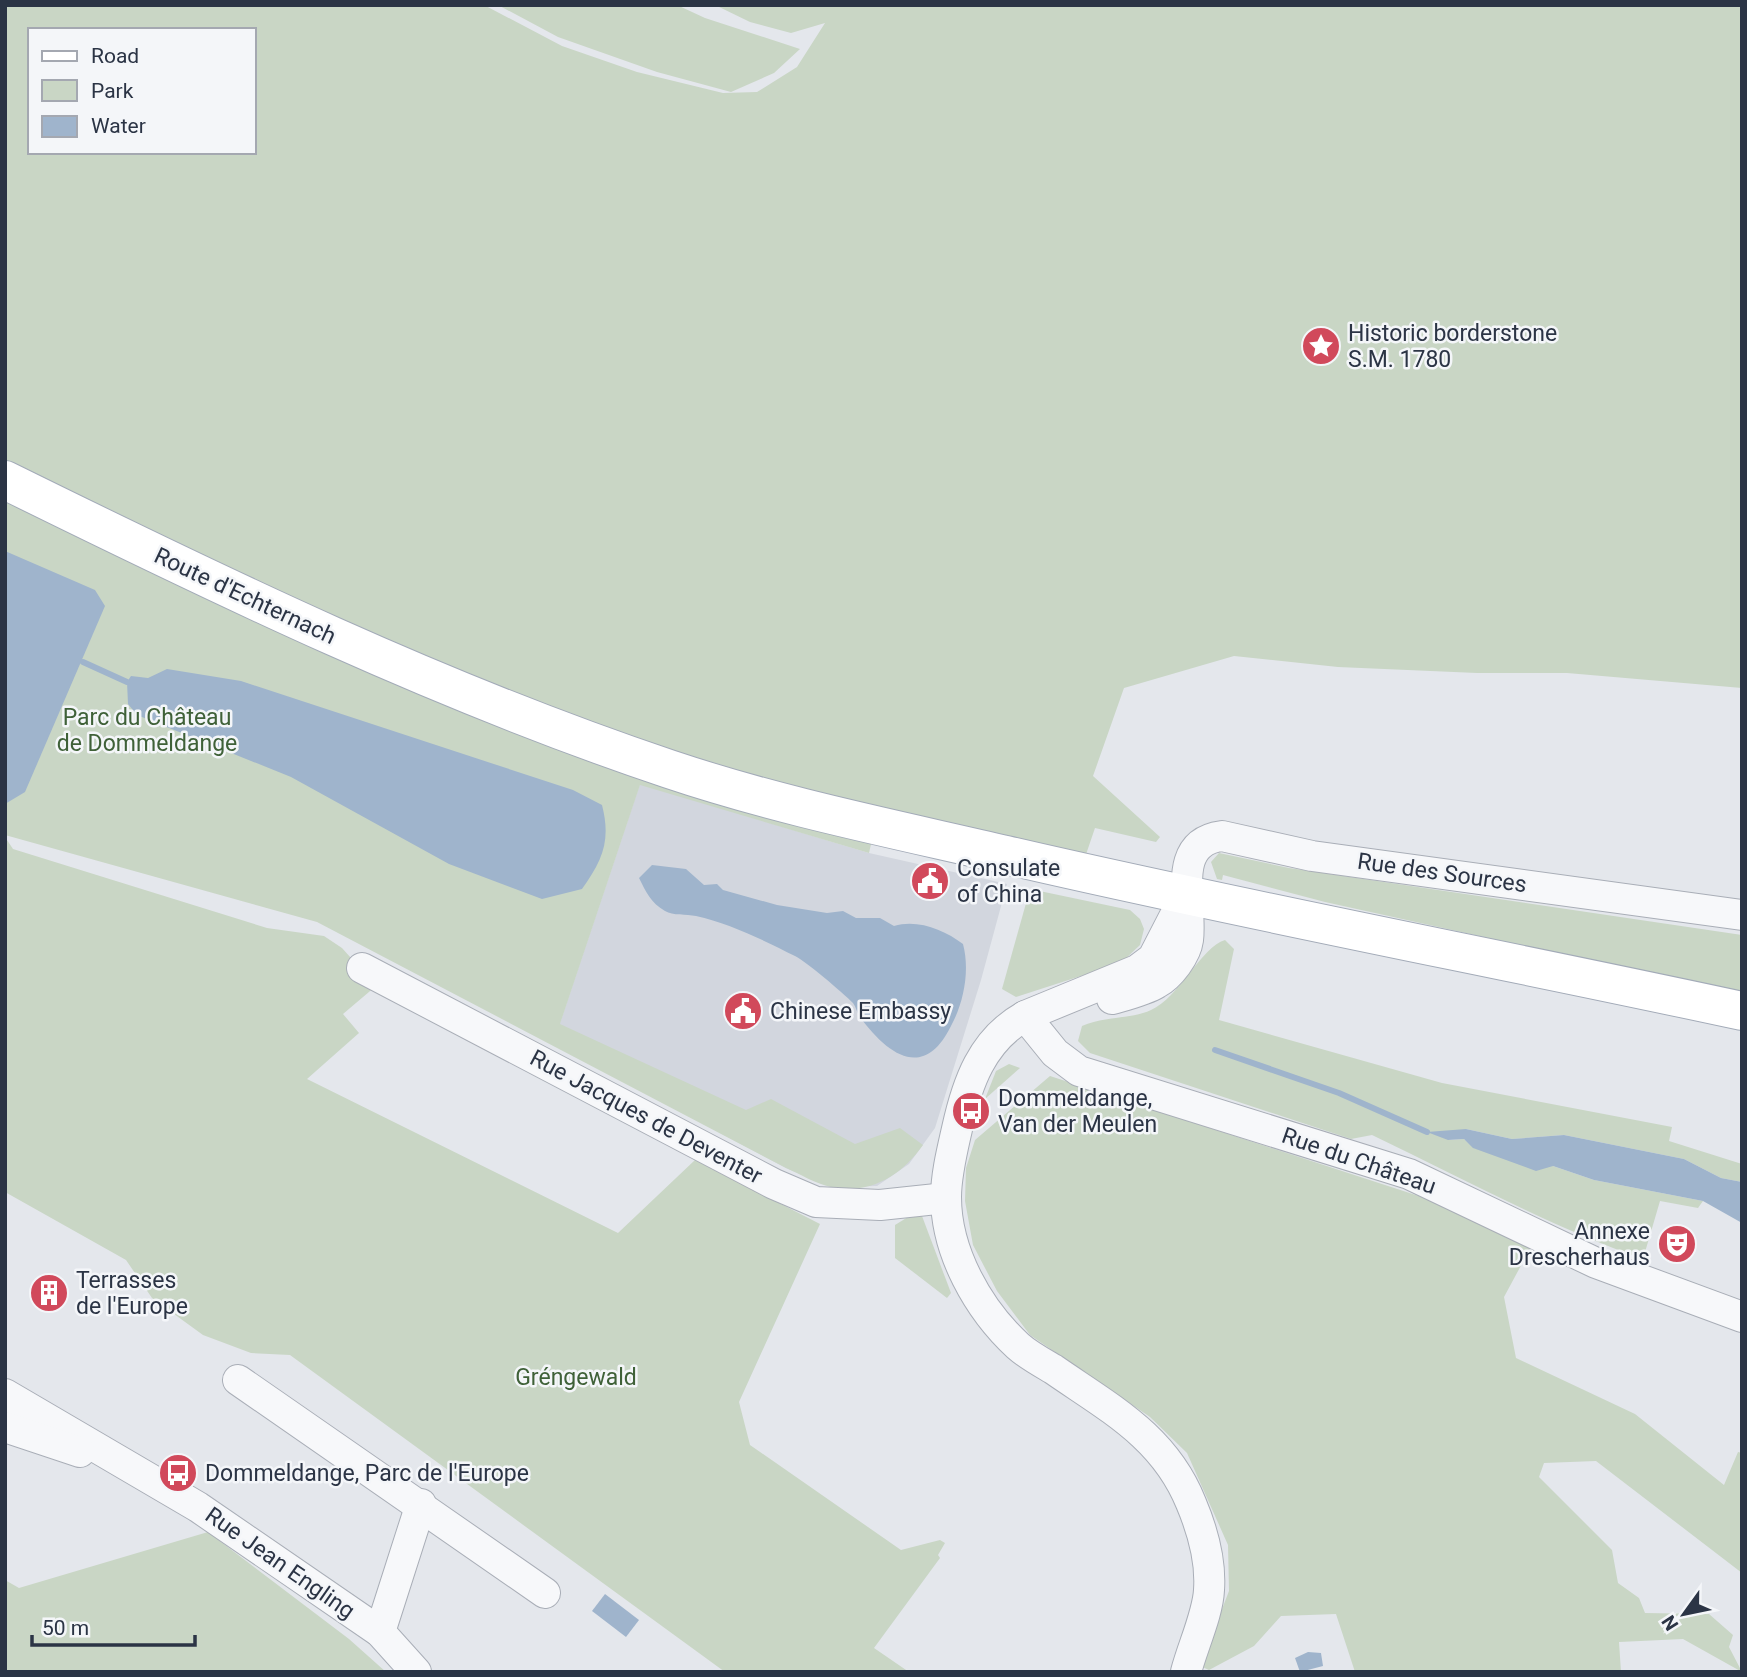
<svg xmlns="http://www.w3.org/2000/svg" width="1747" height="1677" font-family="Roboto,sans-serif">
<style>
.built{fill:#d2d6de}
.green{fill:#c9d6c5;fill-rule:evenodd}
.water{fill:#9fb4cc}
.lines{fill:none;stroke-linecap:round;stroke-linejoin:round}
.stream{stroke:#9fb4cc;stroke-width:6}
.minor-casing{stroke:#a9aeb7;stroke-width:32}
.major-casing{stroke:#a3abb8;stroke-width:40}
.minor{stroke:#f7f8fa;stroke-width:30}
.major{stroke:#fff;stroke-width:38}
.labels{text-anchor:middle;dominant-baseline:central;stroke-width:5;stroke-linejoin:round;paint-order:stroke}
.poi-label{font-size:23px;fill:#2b3445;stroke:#f4f6f9;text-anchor:start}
.street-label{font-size:23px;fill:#2b3445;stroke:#f4f6f9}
.park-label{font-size:23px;fill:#3f6138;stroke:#f4f6f9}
</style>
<rect width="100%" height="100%" fill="#e4e7ec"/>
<!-- built -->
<path class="built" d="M640,784l229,69 138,31 -26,96 -46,148 -26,36 -32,22 -46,1 -45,-19 -233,-124z"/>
<!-- green -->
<g class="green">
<path d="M5,5h479l78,41 75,26 86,21 34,-1 40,-25 28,-44 -34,10 -41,-11 -35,-17h1027v683l-175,-15h-90l-139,-6 -104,-11 -110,32 -31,88 67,61 -4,5 -61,-14 -15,44 -205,-45 -6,26 -229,-68 -80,239 186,86 25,-11 84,45 45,-16 23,17c-22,31 -53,50 -92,42 -15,-3 -31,-13 -45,-19l-469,-246 -312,-87zM30,30h224v122h-224z"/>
<path d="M498,5h179l28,13 95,31 -26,24 -43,19 -74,-20 -99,-35z"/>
<path d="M5,837l8,12 254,79 57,8 18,12 34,38 -33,28 16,19 -52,46 311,154 77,-73 125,64 -81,178 11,43 151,105 39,-10 5,3 -7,12 2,3 -66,90 35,24h-184l-435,-317 -39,-2 -48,-18 -51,-37 -26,-38 -121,-68z"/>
<path d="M1219,853l70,15 453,67v59l-417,-92 -102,-27 -1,5 -5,-1 -6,-17z"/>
<path d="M1030,889l100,21 10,9 4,10 -4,16 -19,18 -105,34 -14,-8z"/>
<path d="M1225,940l9,9 -15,71 223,63 230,44 -3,14 73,23v18l-21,-4 -37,-19 -120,-24 -52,4 -46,-10 -18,11 16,-1 10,9 79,18 41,14 109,21 -5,7 -38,-7 -17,58c-92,-32 -183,-82 -271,-124l-21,4 -261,-86 -12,-12 4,-15c23,-10 50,-7 69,-16 28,-12 50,-63 74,-70z"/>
<path d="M1009,1064l11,4 -35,31 11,-28z"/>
<path d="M1050,1076l381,124 100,47 -27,50 12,61 119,56 89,71 14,-33 4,1v120l-146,-112 -52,2 -5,14 73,73 6,33 21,15 6,15 64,1 24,21 -4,12 13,25 -59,-33 -64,3 2,30h-266l-19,-58 -55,2 -27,30 -45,24 -9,-4 29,-75 -1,-46 -41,-92 -37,-36 -120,-82 -33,-44 -24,-46 -8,-44 1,-33 9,-28z"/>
<path d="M922,1216l29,77 -4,5 -52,-40v-33l13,-8z"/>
<path d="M208,1532l141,107 37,33h-381v-92l14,8z"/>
</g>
<!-- water -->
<g class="water">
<path d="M5,551l90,39 10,16 -80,186 -20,12z"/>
<path d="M167,669l74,12 332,109 29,15c9,35 1,55 -20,84l-40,10 -93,-35 -158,-87 -154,-62 -9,-11 -1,-22 4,-6 17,2z"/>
<path d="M652,865l34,4 18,16 13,-1 6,6 54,15 50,8 16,-2 13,7h24l14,8c24,-7 50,4 69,18 7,26 1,58 -12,82 -27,55 -63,29 -91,-9 -3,-4 -4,-10 -7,-14 -11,-11 -45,-40 -58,-47 -30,-15 -66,-33 -99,-40 -10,-2 -23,0 -31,-5 -14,-8 -19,-19 -26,-33z"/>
<path d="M1466,1129l46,10 52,-4 120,24 37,19 21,4v41l-39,-22 -109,-21 -41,-14 -17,5 -63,-23 -9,-9 -16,1 -21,-8z"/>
<path d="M605,1594l34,26 -13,17 -34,-26z"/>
<path d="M1308,1652l13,1 2,13 -23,6 -5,-14z"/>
</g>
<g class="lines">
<!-- stream -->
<g class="stream">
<path d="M83,662l44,20"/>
<path d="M1215,1050l124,43 88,39"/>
</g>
<defs>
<g id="minor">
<path d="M1185,896l-32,62 -16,12 -112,46c-43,24 -58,67 -68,113 -5,22 -11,46 -11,68 0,55 32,112 72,149 10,9 23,16 35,23 56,39 111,67 138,134 11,26 20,59 18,87 -1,24 -17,58 -23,82"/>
<path d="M362,968l412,216 42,18 64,3 66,-7"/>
<path d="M1112,999c14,-4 32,-8 45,-16 13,-7 29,-28 31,-43 5,-36 -19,-97 34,-104l90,20 430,59"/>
<path d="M1025,1016l30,37 24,18 330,103 187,89 146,54"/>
<path d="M238,1380l307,213"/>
<path d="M5,1394l193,113 182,125 36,40"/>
<path d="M5,1427l75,25"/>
<path d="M380,1632l41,-128"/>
</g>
<path id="major" d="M5,480c217,107 434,212 664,289 110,37 225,60 337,86 245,57 491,103 736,156"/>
</defs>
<!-- minor casing -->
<use href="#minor" class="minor-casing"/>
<!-- major casing -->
<use href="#major" class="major-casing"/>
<!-- minor -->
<use href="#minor" class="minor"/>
<!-- major -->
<use href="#major" class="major"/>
</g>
<!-- icons -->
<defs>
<symbol id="sight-disc" viewBox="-11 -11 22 22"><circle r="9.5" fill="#d1495b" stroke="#f4f6f9"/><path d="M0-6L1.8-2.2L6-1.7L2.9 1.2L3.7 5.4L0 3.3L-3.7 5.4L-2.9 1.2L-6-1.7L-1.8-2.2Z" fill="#fff"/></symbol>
<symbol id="civic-disc" viewBox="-11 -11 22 22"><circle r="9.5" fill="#d1495b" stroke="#f4f6f9"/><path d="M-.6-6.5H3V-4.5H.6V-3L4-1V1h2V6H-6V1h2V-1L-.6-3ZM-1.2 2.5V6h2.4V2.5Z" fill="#fff"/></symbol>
<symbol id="bus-disc" viewBox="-11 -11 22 22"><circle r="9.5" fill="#d1495b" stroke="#f4f6f9"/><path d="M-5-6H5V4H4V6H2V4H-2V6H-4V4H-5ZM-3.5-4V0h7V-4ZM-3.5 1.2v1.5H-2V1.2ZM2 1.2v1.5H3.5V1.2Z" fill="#fff"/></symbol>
<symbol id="theatre-disc" viewBox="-11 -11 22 22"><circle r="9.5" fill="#d1495b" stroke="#f4f6f9"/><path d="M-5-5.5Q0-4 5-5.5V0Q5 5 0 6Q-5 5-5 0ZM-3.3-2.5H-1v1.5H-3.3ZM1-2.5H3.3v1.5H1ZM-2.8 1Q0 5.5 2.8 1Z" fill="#fff"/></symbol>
<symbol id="building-disc" viewBox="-11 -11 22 22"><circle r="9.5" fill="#d1495b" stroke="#f4f6f9"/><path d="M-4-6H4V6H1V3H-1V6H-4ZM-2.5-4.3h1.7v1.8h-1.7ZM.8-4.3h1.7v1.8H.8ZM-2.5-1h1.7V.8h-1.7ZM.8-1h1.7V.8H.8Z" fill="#fff"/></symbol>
</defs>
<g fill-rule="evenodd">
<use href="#sight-disc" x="1299" y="324" width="44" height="44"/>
<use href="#civic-disc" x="908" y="859" width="44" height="44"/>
<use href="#civic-disc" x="721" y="989" width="44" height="44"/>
<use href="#bus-disc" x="949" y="1089" width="44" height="44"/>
<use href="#theatre-disc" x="1655" y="1222" width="44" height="44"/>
<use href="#building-disc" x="27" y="1271" width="44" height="44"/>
<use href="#bus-disc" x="156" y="1451" width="44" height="44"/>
</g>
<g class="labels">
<!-- poi labels -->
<g class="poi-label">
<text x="1348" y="333">Historic borderstone<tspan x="1348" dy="26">S.M. 1780</tspan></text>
<text x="957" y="868">Consulate<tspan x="957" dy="26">of China</tspan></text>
<text x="770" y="1011">Chinese Embassy</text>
<text x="998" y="1098">Dommeldange,<tspan x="998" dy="26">Van der Meulen</tspan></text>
<text x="1650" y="1231" text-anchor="end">Annexe<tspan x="1650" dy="26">Drescherhaus</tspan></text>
<text x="76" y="1280">Terrasses<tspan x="76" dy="26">de l'Europe</tspan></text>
<text x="205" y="1473">Dommeldange, Parc de l'Europe</text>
</g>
<!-- street labels -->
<g class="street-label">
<text transform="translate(245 596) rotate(25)">Route d'Echternach</text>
<text transform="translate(1442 873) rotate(8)">Rue des Sources</text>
<text transform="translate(646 1117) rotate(28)">Rue Jacques de Deventer</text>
<text transform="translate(1359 1161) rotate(19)">Rue du Château</text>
<text transform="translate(280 1563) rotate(35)">Rue Jean Engling</text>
</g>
<!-- park labels -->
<g class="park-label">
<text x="147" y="717">Parc du Château<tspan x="147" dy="26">de Dommeldange</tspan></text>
<text x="576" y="1377">Gréngewald</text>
</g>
</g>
<!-- border -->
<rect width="1747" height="1677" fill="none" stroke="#2b3445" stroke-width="14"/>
<!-- legend -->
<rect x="28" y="28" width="228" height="126" fill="#f4f6f9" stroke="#a4a8b1" stroke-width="2"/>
<rect x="42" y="51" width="35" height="10" fill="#ffffff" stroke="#a4a8b1" stroke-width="2"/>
<text x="91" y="63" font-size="21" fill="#2b3445">Road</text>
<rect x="42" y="80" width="35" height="21" fill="#c9d6c5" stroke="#a4a8b1" stroke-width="2"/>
<text x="91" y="98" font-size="21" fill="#2b3445">Park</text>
<rect x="42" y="116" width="35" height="21" fill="#9fb4cc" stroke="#a4a8b1" stroke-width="2"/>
<text x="91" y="133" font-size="21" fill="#2b3445">Water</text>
<!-- north arrow -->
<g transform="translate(1684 1614) rotate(237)" stroke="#f4f6f9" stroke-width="5" paint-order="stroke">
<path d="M0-5L12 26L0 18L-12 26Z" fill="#2b3445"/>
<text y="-10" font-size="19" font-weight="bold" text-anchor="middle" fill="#2b3445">N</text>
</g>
<!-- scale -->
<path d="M32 1635v10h163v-10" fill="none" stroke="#2b3445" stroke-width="3.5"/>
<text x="42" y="1635" font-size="21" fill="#2b3445" stroke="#f4f6f9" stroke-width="5" paint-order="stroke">50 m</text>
</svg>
